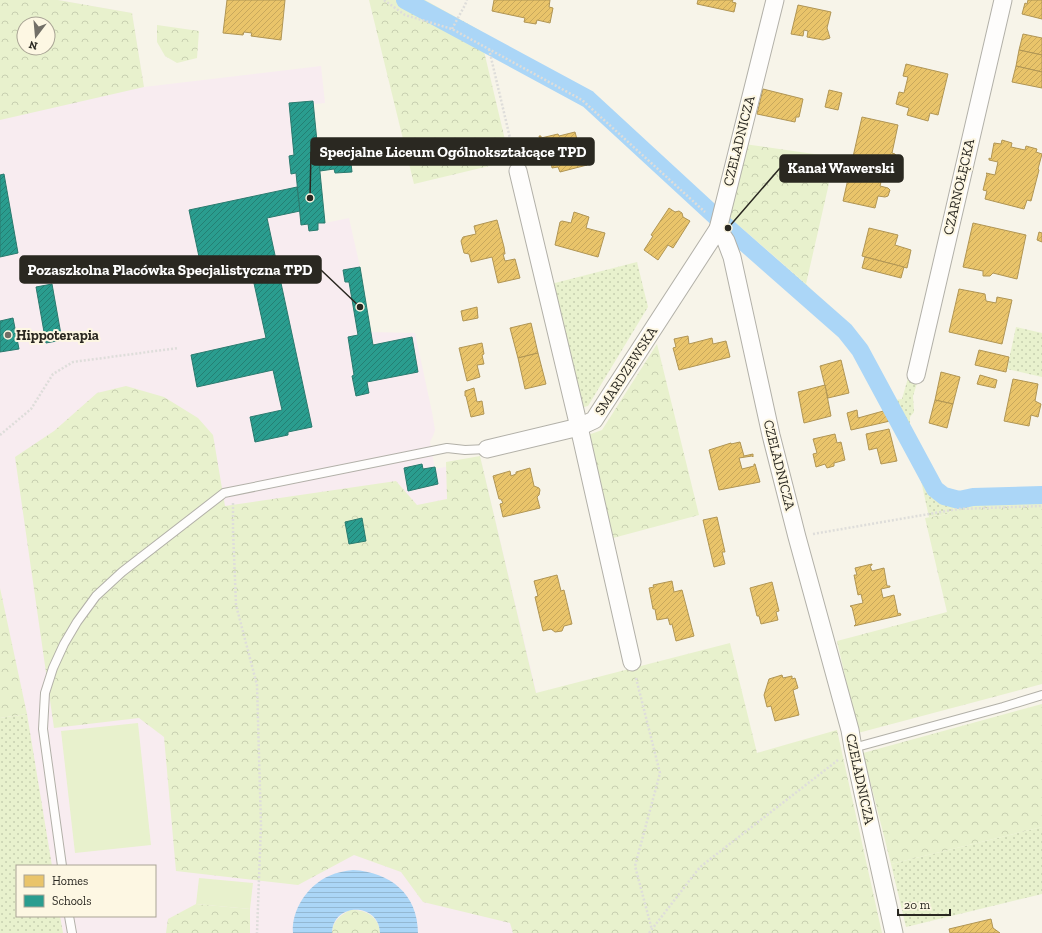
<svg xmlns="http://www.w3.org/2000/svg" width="1042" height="933" font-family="'Zilla Slab',serif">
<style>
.education{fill:#f8ecf0;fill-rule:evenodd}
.grass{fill:url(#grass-dots)}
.forest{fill:url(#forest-crowns);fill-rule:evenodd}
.pitch{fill:#e8f1cd}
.water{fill:url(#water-rules)}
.homes{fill:url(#homes-hatch);stroke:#b09554}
.schools{fill:url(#schools-hatch);stroke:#2a7a6e}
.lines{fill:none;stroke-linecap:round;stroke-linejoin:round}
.canal{stroke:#abd6f7;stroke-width:18}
.lane-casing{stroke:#b2b0a8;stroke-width:10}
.street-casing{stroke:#b2b0a8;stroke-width:19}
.path{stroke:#deddda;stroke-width:2.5;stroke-dasharray:2 2;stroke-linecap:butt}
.lane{stroke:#fefdfc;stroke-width:8}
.street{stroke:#fefdfc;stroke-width:17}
.poi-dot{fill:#726f67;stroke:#fdf7e3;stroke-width:1.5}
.labels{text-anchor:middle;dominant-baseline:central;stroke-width:4;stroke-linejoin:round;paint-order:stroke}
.street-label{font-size:14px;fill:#2a2821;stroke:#fdf7e3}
.poi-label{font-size:14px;font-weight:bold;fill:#2a2821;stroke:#fdf7e3;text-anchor:start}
.leader{fill:none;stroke:#2a2821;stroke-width:1.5}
.callout-dot{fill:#2a2821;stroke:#fdf7e3;stroke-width:1.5}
.callout{fill:#2a2821;stroke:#2a2821;stroke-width:1.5}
.callout-label{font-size:15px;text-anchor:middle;font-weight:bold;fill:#fff}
</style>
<defs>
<pattern id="grass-dots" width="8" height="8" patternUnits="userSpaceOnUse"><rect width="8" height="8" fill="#e8f1cd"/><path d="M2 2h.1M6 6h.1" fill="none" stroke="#c7cfb0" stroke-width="1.8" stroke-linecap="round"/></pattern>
<pattern id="forest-crowns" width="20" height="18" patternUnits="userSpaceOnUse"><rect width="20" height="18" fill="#e8f1cd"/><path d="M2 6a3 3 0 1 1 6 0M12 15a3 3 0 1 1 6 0" fill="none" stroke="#c7cfb0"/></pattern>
<pattern id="water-rules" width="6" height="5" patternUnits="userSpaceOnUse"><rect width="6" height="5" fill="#abd6f7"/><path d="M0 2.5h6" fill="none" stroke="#93b8d3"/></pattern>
<pattern id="homes-hatch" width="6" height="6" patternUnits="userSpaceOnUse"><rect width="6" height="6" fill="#e9c46a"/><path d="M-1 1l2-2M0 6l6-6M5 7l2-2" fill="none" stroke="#c8a85c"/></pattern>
<pattern id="schools-hatch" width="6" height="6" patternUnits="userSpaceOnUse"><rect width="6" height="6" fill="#2a9d8f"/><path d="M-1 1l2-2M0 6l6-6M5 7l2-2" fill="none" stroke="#248074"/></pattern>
</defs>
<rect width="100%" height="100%" fill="#f7f4e9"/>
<!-- education -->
<path class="education" d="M0,0h58l74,13 12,74 177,-21 4,37 -11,1 4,49 15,-1 -1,-5 17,-2 3,27 -17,1 -1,-4 -14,2 5,52 24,-5 11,49 11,65 44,1 17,79 3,18 -2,6 -3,6 5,27 46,-9 113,473h-594zM24,24h24v24h-24zM17,866h138v50h-138z"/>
<!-- grass -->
<g class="grass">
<path d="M490,37l95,52 5,6 6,1 119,109 -7,12 -128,-115 -85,-47z"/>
<path d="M737,225l69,59 60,63 29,53 7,-1 6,-21 10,2 -5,16 1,16 -4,5v15l34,57 9,4 16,1 73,-5v12l-89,4 1,3 -6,6 -19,3 -11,-50 -31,-57 -39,-66 -7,-9 -100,-91z"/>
<path d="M637,262l11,45 -60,99 -7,2 -30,-124z"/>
<path d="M1016,327l26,6v44l-35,-8z"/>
<path d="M27,714l25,152h-35v50h43l3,17h-63v-215z"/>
<path d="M1042,827v67l-136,33 -15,-63z"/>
</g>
<!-- forest -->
<g class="forest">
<path d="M0,0h58l74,13 12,74 -144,33zM24,24h24v24h-24z"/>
<path d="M369,0h56l54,30 31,131 -96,23z"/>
<path d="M157,25l42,6 -2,27 -20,5 -12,-7 -8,-14z"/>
<path d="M744,144l91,13 -29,127 -78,-68z"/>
<path d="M657,344l42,171 -86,23 -25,-103 14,-5z"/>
<path d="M126,386l38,11 34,21 15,17 12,71 171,-25 21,24 30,-6 -1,-37 34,-6 56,237 194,-50 27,110 80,-23 45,203h-369l-3,-10 -87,-21 -22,-30 -47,-17 -56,30 -122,-14 -12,-134 -25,-19 -85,10 -39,-271 39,-26 43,-38z"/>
<path d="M1042,501v183l-184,49 -21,-92 110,-29 -22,-94 23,-4 6,-6 -1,-3z"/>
<path d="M0,588l27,126 -27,4z"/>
<path d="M1042,704v123l-151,37 -28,-111z"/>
<path d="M196,904l54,5v24h-84l2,-14z"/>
<path d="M350,910c15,-1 29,6 30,23h-48c0,-11 8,-18 18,-23z"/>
</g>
<!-- pitch -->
<g class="pitch">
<path d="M138,723l13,122 -76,8 -14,-122z"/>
<path d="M199,878l54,5 -3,26 -54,-5z"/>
</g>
<!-- water -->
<path class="water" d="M353,870c37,2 65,24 65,63h-38c-1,-31 -47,-31 -48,0h-39c-2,-23 15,-48 36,-57 8,-4 16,-5 24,-6z"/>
<!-- homes -->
<g class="homes">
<path d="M227,0h58l-4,40 -30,-4 1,-3 -8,-1 -1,3 -20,-2z"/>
<path d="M494,0h56l-1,7 4,1 -3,15 -13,-3 -1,4 -12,-2 1,-4 -33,-7z"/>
<path d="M698,0h35l-1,2 4,1 -2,9 -37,-8z"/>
<path d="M1028,0h14v19l-20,-5 3,-11 2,1z"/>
<path d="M798,5l33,7 -4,16 3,10 -7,2 -16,-3 1,-6 -4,-1 -1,6 -12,-2z"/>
<path d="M1023,34l19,4v17l-23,-5z"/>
<path d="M1019,50l23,5v17l-26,-6z"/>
<path d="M906,64l42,10 -10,41 -8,-2 -2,8 -21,-6 2,-7 -13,-4 3,-12 5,1 4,-16 -5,-1z"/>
<path d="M1016,66l26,6v16l-30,-6z"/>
<path d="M763,89l40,10 -4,18h-3l-1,5 -38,-8z"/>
<path d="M829,90l13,3 -4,17 -13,-3z"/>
<path d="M862,117l36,8 -6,28 3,1 2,3 -1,5 -3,2 -7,-2 -6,24 8,2 2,2 -2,6 -3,1 -7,-1 -3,12 -32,-7z"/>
<path d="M575,132l9,33h3l-27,7 -2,-5 -6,1 -1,-6 -5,1 -7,-27h2v2l17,-4 1,2z"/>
<path d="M1002,140l10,3 -1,4 14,3 1,-4 11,3 -1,3 6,2 -4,15 1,1 -8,31 -4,-1 -3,9 -39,-10 2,-8 -4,-1 4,-16 -1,-1 9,2 3,-13 -9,-2v-2l2,1 3,-16 7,1z"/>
<path d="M669,208l6,4 4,-1 3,2 1,4 7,4 -17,27 -5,-3 -10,15 -14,-10 9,-14 -2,-1z"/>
<path d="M574,212l15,5 -3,11 19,5 -7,24 -43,-12 5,-23 2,-1 9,2z"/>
<path d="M497,220l7,27 1,7h-2l2,7 10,-2 5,19 -22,5 -6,-26 -21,5 -2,-8 -5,-1 -3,-12 2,-4 13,-3 -2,-8z"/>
<path d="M973,223l53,12 -9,44 -24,-6 -3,3h-7v-5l-20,-4z"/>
<path d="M869,228l29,7 -3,10 16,5 -4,18 -45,-12z"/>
<path d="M1039,232l3,1v9l-5,-2z"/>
<path d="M865,257l39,10 -3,11 -39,-10z"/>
<path d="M959,289l26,5 1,7 10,2 1,-6 15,3 -10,44 -53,-12z"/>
<path d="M477,307l1,11 -15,3 -2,-10z"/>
<path d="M531,323l7,30 -20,5 -8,-30z"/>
<path d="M688,336l1,8 23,-6 1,6 13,-3 4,16 -51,13 -6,-22 3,-1 -2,-8z"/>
<path d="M482,343l2,11 -2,1 2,9 -7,1 3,12 -13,4 -8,-33z"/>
<path d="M979,350l30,7 -3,15 -31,-7z"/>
<path d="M538,353l8,31 -21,5 -7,-31z"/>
<path d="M841,360l8,33 -21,5 -8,-32z"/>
<path d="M941,372l19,5 -7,27 -18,-4z"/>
<path d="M980,375l17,5 -2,8 -18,-4z"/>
<path d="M1013,379l25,5 -3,17 6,3 -3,13 -7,-2 -2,11 -25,-5z"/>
<path d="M825,385l6,31 -27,7 -6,-31z"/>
<path d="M474,388l3,14 5,-1 2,13 -13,3 -5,-21h-1v-5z"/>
<path d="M935,400l18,4 -6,24 -18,-5z"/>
<path d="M857,410l1,8 29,-8 3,11 -39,9 -4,-17z"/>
<path d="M889,429l8,32 -16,3 -4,-16 -8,2 -3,-16z"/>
<path d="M835,434l2,9 4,-1 4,18 -11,3v3l-7,2 -2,-4 -9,3 -3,-13 4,-1 -4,-14z"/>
<path d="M740,442l4,14 9,-2v3l-1,-1 -13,2 3,11 12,-3v-2h1l5,18 -41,8 -10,-40 22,-7v1z"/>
<path d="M530,468l4,18 5,2 1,2 -1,5 -2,2 3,11 -37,9 -3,-13 3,-1 -2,-4h-2l-6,-23 17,-5 1,5 5,-2v-2z"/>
<path d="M717,517l8,35h-3l3,12 -11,3 -11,-47z"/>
<path d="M872,564v1l-2,1 2,5 12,-3 3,18h3v1l-9,2 2,9 11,-3 4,19 2,-1 1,2 -47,11 2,-2 -4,-17h-1l-1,-1 13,-3 -2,-9 -3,1 -4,-20h3l-2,-7z"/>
<path d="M557,575l4,16 3,-1 8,34 -8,2 -2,5 -7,1 -4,-3 -8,2 -8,-34 3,-1 -4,-15z"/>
<path d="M672,581l2,11 8,-2 12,46 -18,5 -4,-17 -2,1 -2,-7 -11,2 -2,-11h-2l-4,-21 5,-1 -1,-2z"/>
<path d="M772,582l7,29 -3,1 2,8 -17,4 -2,-8h-2l-7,-28z"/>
<path d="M782,675l1,3 9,-2v3l3,-1 3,10 -5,2 6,25 -24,6 -4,-15 -4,1 -3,-12 5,-16z"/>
<path d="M991,919l2,9 7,5h-50l-1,-4z"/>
</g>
<!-- schools -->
<g class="schools">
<path d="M313,101l12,122h-7v7l-9,1 -1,-7 -7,1 -5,-52 -5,1 -2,-18 5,-1 -5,-52z"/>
<path d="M349,145l3,27 -17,1 -1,-4 -14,2 -2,-18 15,-1 -1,-5z"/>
<path d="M4,174l14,79 -18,4v-82z"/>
<path d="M297,187l3,24 -33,7 45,209 -24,5v3l-33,7 -5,-25 32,-7 -9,-40 -76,17 -6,-32 75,-17 -18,-82 -47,10 -12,-56z"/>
<path d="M360,267l13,78 39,-8 6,35 -51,10 2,11 -13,3 -4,-20 2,-1 -6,-38 10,-2 -9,-53h-4l-2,-12z"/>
<path d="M52,284l10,56 -16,3 -10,-56z"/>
<path d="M13,318l6,31 -19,3v-31z"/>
<path d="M422,464l1,5 12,-2 3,17 -30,7 -4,-23z"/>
<path d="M362,518l4,23 -17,3 -4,-22z"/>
</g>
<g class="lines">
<!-- canal -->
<path class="canal" d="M405,0l183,99 140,129 117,103 15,19 75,139 9,7 15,4 14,-3 69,-2"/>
<defs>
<g id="lane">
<path d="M853,748l150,-41 39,-12"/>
<path d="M62,866l-19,-137 2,-36 8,-25 11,-24 13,-22 19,-26 26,-24 102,-79 223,-45 18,2 22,-1"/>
<path d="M69,916l3,17"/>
</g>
<g id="street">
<path d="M775,0l-57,229 8,12 6,16 39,178 26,102 53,193 3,18 41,185"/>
<path d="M518,171l61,256 53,235"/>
<path d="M916,375l87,-375"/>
<path d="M487,449l92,-22 15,-7 124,-191"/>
</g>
</defs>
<!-- lane casing -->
<use href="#lane" class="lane-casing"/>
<!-- street casing -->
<use href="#street" class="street-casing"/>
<!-- path -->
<g class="path">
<path d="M384,0l21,15 47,14 130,71 123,112"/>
<path d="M452,29l13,-24 2,-5"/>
<path d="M489,49l25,106"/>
<path d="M0,435l31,-26 22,-35 20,-12 105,-14"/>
<path d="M233,503v27l3,75 21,80 4,140 -4,108"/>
<path d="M813,534l145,-25 84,-3"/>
<path d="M636,678l24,95 -25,93 17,64"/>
<path d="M649,933l51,-66 138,-107"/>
</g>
<!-- lane -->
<use href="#lane" class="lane"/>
<!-- street -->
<use href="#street" class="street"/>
</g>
<!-- markers -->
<circle class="poi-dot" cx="8" cy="335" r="4"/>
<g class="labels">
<!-- street labels -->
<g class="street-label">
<text transform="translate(739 141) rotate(-76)">CZELADNICZA</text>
<text transform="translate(959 187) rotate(-77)">CZARNOŁĘCKA</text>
<text transform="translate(626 371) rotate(-57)">SMARDZEWSKA</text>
<text transform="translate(779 465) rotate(76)">CZELADNICZA</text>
<text transform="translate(860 779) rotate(78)">CZELADNICZA</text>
</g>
<!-- poi labels -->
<g class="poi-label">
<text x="16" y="335">Hippoterapia</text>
</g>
</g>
<!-- callouts -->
<path class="leader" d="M310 198L311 152M728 228L780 168M360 307L321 270"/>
<g class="callout-dot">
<circle cx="310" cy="198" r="4"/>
<circle cx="728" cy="228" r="4"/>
<circle cx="360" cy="307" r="4"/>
</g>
<g class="callout">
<rect x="311" y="138" width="283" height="27" rx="4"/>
<rect x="780" y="155" width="123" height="27" rx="4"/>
<rect x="20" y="256" width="301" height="27" rx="4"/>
</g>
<g class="callout-label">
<text x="453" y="157">Specjalne Liceum Ogólnokształcące TPD</text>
<text x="841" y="173">Kanał Wawerski</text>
<text x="170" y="275">Pozaszkolna Placówka Specjalistyczna TPD</text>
</g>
<!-- legend -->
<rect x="16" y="865" width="140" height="52" fill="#fdf7e3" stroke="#a9a495"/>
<rect x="24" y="875" width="20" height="12" fill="#e9c46a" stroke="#a9a495"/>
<text x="52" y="885" font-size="12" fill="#2a2821">Homes</text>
<rect x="24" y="895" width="20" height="12" fill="#2a9d8f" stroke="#a9a495"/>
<text x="52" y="905" font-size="12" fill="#2a2821">Schools</text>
<!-- north arrow -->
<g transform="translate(36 36) rotate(196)"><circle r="19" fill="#fdf7e3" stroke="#a9a495"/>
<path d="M0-3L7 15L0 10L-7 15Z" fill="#726f67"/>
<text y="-6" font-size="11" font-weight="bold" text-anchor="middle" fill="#2a2821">N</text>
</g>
<!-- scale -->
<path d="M898 909v6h52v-6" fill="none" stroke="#2a2821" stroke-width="2"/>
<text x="904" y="909" font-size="12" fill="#2a2821" stroke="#fdf7e3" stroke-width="3" paint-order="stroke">20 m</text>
</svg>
